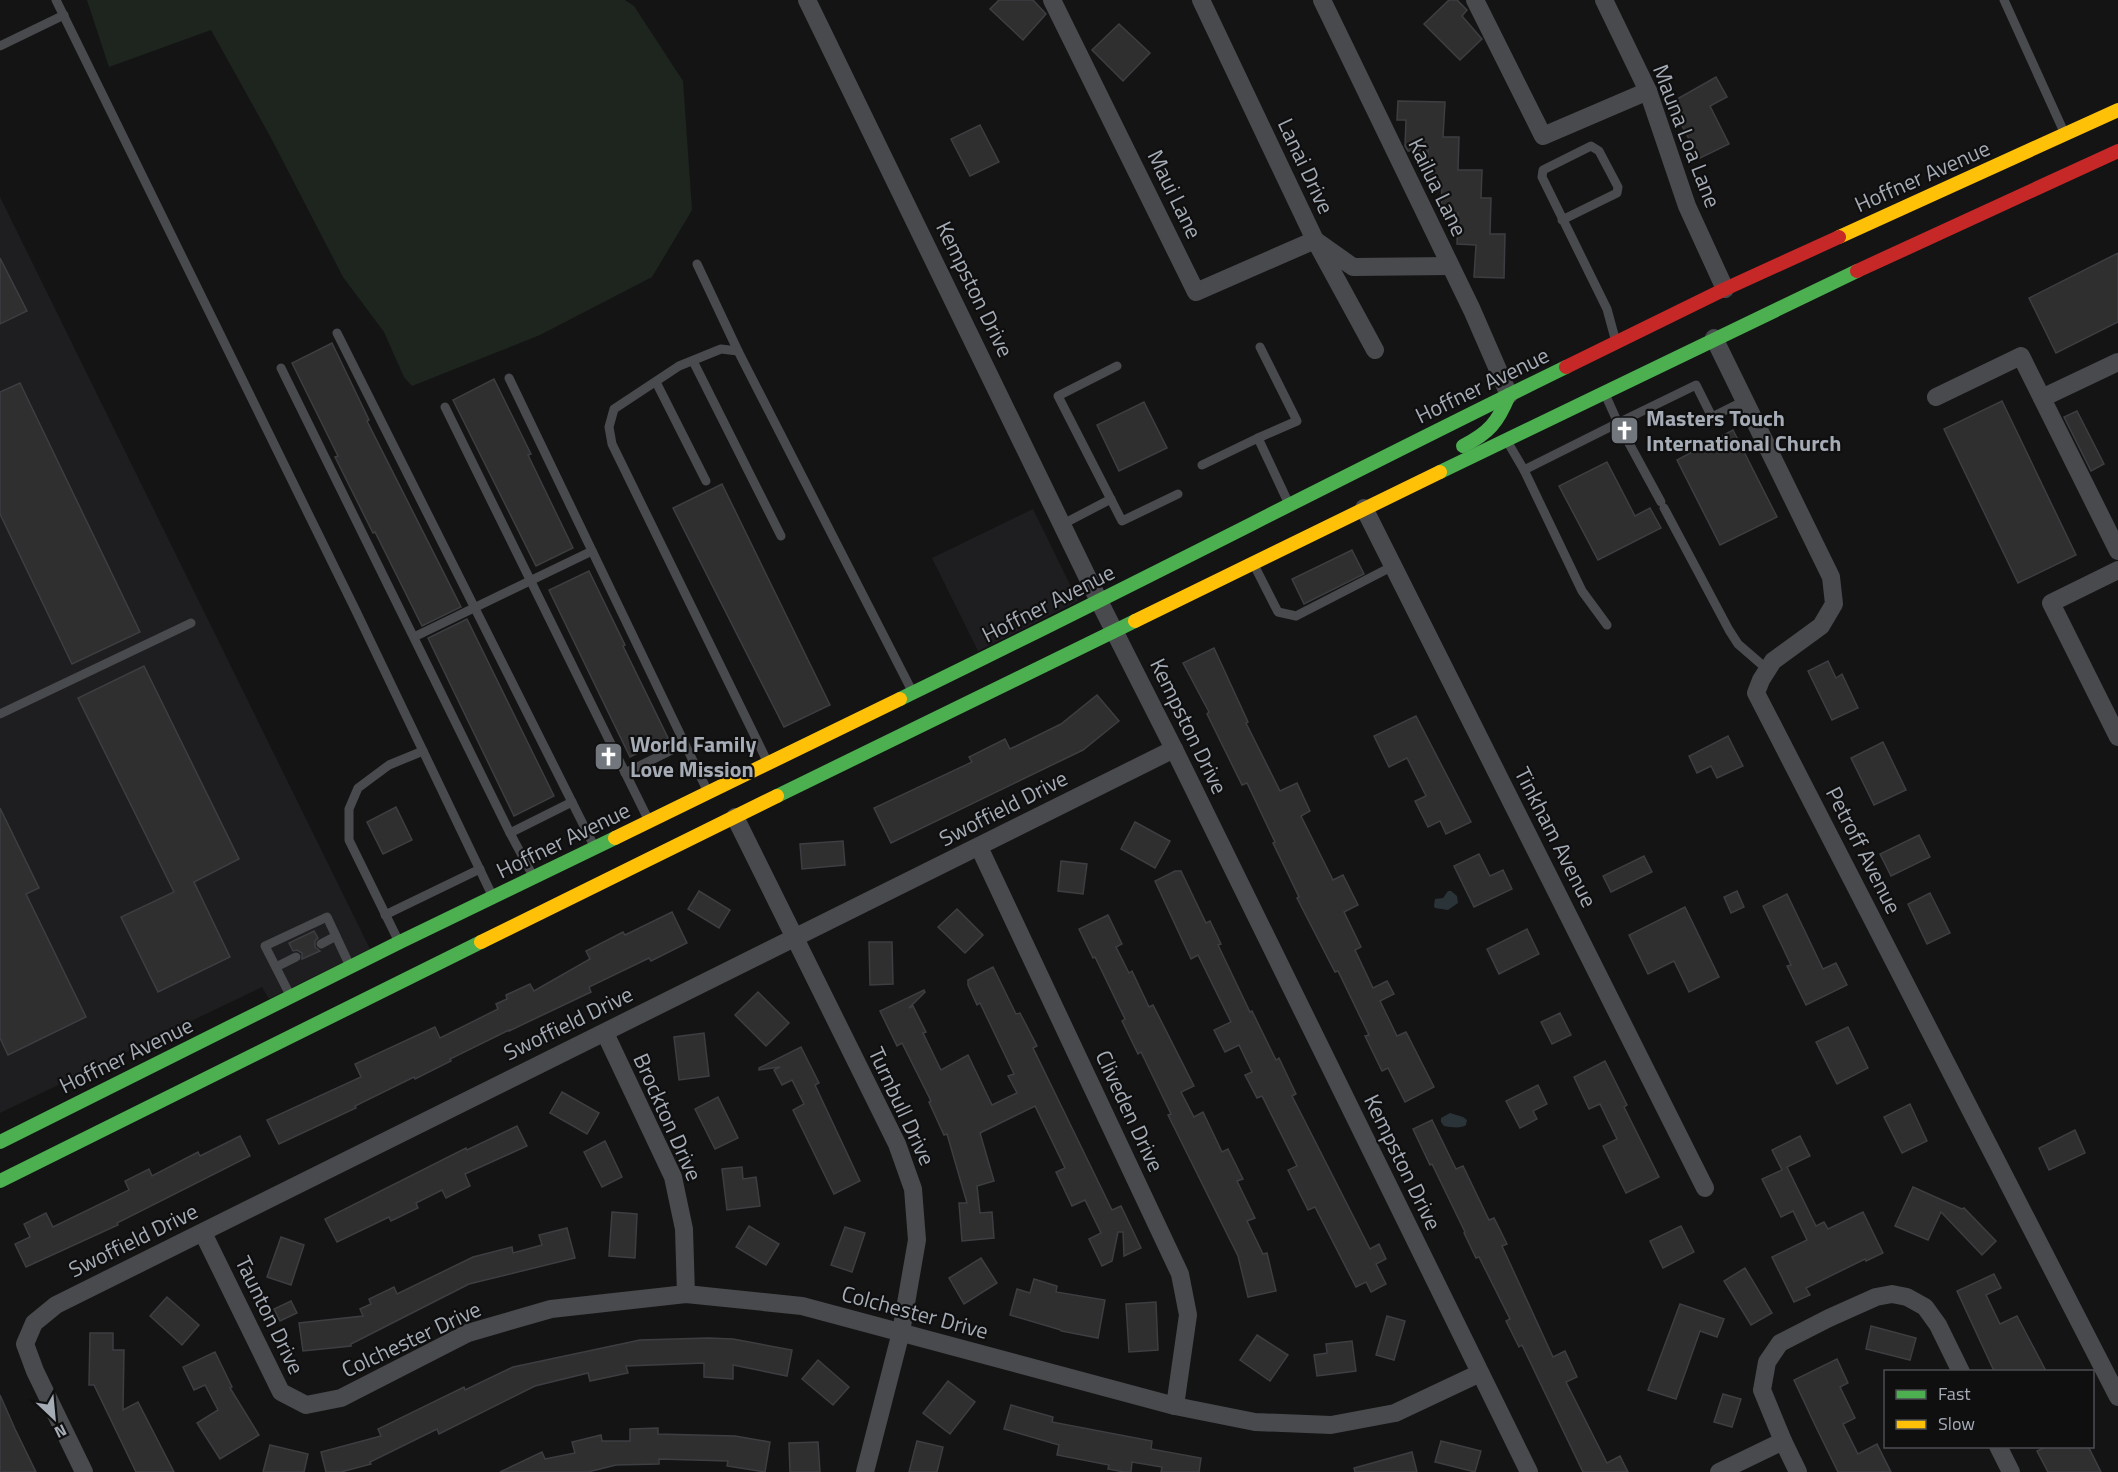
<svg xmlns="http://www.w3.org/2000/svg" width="2118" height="1472" font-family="'Titillium Web',sans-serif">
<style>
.built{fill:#1e1e20}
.green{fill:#1e251f}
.water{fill:#2a3338}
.building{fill:#2f2f30;stroke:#3d3e41;stroke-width:1.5}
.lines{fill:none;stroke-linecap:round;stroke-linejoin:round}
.lane{stroke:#494a4d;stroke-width:9}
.street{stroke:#494a4d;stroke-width:18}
.fast{stroke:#4caf50;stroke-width:14}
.slow{stroke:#ffc107;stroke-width:14}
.jam{stroke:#c62828;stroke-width:14}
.labels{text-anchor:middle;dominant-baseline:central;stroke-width:4.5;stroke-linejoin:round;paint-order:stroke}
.street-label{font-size:22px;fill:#a5acb6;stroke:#0f0f10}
.poi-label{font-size:22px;font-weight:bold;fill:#a5acb6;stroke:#0f0f10;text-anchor:start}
</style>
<rect width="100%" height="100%" fill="#141415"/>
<!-- built -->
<g class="built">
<path d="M0,197l370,752 -101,50 -7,-12 -262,126z"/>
<path d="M1033,509l45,92 -100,50 -46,-93z"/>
</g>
<!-- green -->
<path class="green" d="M87,0h538l9,6 49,75 9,129 -40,67 -112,58 -128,51 -8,-9 -20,-45 -41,-55 -73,-141 -59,-106 -102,37z"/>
<!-- water -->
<g class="water">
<path d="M1448,891h3l6,5 1,7 -10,7 -13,-2 -1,-2 1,-7 8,-1z"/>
<path d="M1450,1113l13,4 4,3 -1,5c-5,4 -16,2 -22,1l-3,-4v-4z"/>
</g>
<!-- building -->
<g class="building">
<path d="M999,0h34l13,14 -23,26 -33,-31z"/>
<path d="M1449,0h8l10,10 -5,6 20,23 -22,21 -36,-36z"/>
<path d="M1119,24l31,29 -27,28 -31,-31z"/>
<path d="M1716,77l11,20 -17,9 19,38 -31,15 -9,-17 1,-1 -20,-38z"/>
<path d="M1398,101l47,1 -2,35h16l-1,33h24l-1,28h10l-1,36h15l-1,44 -30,-1 2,-32 -19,-1 1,-31h-17l1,-30h-14v-32h-20l-3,-5 1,-26h-9z"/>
<path d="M980,125l19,37 -29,14 -19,-37z"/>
<path d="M2118,253v69l-62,31 -27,-55z"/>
<path d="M0,258l27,53 -27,13z"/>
<path d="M332,343l37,77 -2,1 94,186 -39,19 -47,-94 -2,1 -38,-76 3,-1 -46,-93z"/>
<path d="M494,379l37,75 -3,1 45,93 -37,18 -83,-166z"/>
<path d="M20,383l120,249 -68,32 -72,-150v-122z"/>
<path d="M2002,401l74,154 -58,28 -74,-154z"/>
<path d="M1144,402l23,46 -48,23 -22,-46z"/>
<path d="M2077,411l27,53 -13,7 -27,-54z"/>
<path d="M1733,430l44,87 -57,28 -43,-85z"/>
<path d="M1607,462l28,54 15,-8 11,20 -63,32 -39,-74z"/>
<path d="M722,484l108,221 -46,22 -111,-219z"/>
<path d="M1352,550l12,24 -60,30 -12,-25z"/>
<path d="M589,571l36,74 -2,1 45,92 -38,19 -81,-167z"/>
<path d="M467,619l87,177 -40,20 -86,-178z"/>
<path d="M1214,648l34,74 -2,1 34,68 17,-8 13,28 -9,5 32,64 10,-5 15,30 -14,7 17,35 -6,3 18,38 14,-7 7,13 -14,7 17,35 9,-4 28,55 -29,15 -17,-34 -6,3 -17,-35 4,-1 -31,-64 -3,1 -38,-74 2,-1 -26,-54 2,-1 -28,-59 -5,2 -35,-71 2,-2 -26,-49z"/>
<path d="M1828,661l8,17 6,-4 16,34 -26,12 -24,-49z"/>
<path d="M144,666l95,193 -45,23 36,75 -72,35 -37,-75 53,-25 -96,-194z"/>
<path d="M1097,695l22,26 -36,29 -192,93 -17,-35 98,-46 -3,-5 36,-18 5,10 51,-25z"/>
<path d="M1416,716l55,106 -25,12 -6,-13 -12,6 -13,-26 11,-5 -19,-38 -18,9 -15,-31z"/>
<path d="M1728,736l15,30 -26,12 -6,-12 -14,7 -8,-17z"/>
<path d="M1883,742l23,48 -32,15 -23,-47z"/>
<path d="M396,807l16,33 -29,14 -16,-32z"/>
<path d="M0,808l39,80 -13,6 60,123 -78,38 -8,-17z"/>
<path d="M1135,822l35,19 -15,27 -34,-19z"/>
<path d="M1919,835l11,22 -39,19 -11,-22z"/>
<path d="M843,841l2,24 -43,4 -2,-25z"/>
<path d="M1479,854l11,22 13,-6 9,19 -38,18 -20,-41z"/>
<path d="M1644,856l8,16 -41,20 -8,-16z"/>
<path d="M1061,861l26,3 -4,30 -25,-3z"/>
<path d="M1175,871h6l25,52 4,-2 11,23 -3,1 32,67 2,-1 24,49 3,-2 17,36 -4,2 78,153 9,-5 7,15 -10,5 10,20 -15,8 -5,-10 -10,5 -41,-80 -7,3 -20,-40 9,-4 -35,-70 -5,2 -12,-23 7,-3 -13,-27 -14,7 -11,-22 17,-8 -33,-67 -7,4 -36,-78z"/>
<path d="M699,891l31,19 -11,18 -31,-19z"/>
<path d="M1737,891l7,16 -13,6 -7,-16z"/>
<path d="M1930,893l20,40 -23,11 -19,-40z"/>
<path d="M1787,894l36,75 13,-6 11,22 -41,20 -19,-39 4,-1 -28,-59z"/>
<path d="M1685,907l34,70 -30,15 -15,-31 -26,13 -19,-39z"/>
<path d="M957,909l26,26 -18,18 -27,-26z"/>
<path d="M672,912l15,31 -36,18 -2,-3 -60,29 2,5 -82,39v-1l-59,29 1,2 -36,18 -1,-2 -59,29 1,2 -77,36 -12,-24 94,-43 -6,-13 80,-37 5,11 58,-29 -2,-5 11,-5 -1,-4 24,-11 4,7 56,-32 -4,-8 37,-19 2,3z"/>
<path d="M1108,915l14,29 -6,3 13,26 3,-2 17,36 4,-2 41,81 -13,6 13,25 9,-5 19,40 6,-3 15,30 -6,2 18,37 -8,3 16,33 4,-1 9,38 -28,6 -10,-41 -70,-141 3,-1 -30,-62 -3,2 -16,-33 3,-2 -30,-62 -2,1 -14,-29z"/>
<path d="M1527,929l12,25 -40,20 -12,-25z"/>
<path d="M314,931l4,7 -3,3v6l5,4 -18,8v-6l-5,-3 -4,1 -4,-8z"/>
<path d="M869,942h23l1,42 -23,1z"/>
<path d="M993,967l23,47 4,-1 17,33 -4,2 79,162 9,-4 20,42 -17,8 -1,-24h-5l-6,29 -10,5 -13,-27 12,-6 -16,-33 -13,6 -16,-34 9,-4 -30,-62 -55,27 14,48 -17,5 3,27 12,-1 2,26 -32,3 -3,-38h8l-20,-69 -3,1 -15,-33 2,-1 -29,-58 -5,3 -17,-35 44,-21 1,2 -16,16 4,-2 13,26 -3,1 18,37 27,-15 24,50 25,-12 -9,-17 6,-2 -34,-71 -3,2 -9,-20v-5z"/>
<path d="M758,992l31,31 -23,23 -31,-31z"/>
<path d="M1560,1013l11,22 -19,9 -11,-22z"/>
<path d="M1848,1027l20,41 -31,16 -21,-42z"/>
<path d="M704,1033l5,43 -30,4 -5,-43z"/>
<path d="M801,1047l18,36 -4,2 45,96 -26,13 -41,-84 11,-6 -12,-24 -10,5 -8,-15 6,-3 -21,3v-2z"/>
<path d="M1605,1061l22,44 -3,2 35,70 -33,16 -23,-47 14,-7 -17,-35 -11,5 -15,-32z"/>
<path d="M1538,1085l9,19 -14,7 4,8 -17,9 -14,-27z"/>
<path d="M562,1092l37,21 -12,21 -37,-21z"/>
<path d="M718,1097l20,41 -23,11 -20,-40z"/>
<path d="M1910,1104l17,37 -25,12 -18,-36z"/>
<path d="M1432,1120l24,49 7,-3 26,54 5,-2 13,26 -5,2 51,111 12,-6 12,26 -11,5 41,81 13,-7 8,16h-45l-61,-127 -3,2 -13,-26 4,-2 -31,-62 -3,1 -12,-25 1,-1 -33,-68 -2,1 -17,-36z"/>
<path d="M517,1126l10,20 -62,28 5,12 -24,12 -4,-8 -26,13 2,5 -27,13 -2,-4 -52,25 -12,-23 141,-71 1,2z"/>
<path d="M2075,1130l10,23 -36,17 -10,-22z"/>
<path d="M240,1136l10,20 -133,67 1,2 -92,42 -11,-23 15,-7 -6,-13 22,-11 7,14 76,-37 -4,-9 24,-12 3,7 46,-24 2,4z"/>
<path d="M1800,1136l10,20 -23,11 29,59 8,-4 4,7 35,-17 20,41 -17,8 -1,-2 -59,29 4,7 -16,7 -22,-45 35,-17 -14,-29 -12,6 -19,-38 20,-9 -10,-20z"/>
<path d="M605,1141l17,36 -20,10 -18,-35z"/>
<path d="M742,1167l1,12 13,-2 4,29 -33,4 -5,-41z"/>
<path d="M1913,1187l49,22 2,-1 32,33 -14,14 -41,-43 -13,28 -33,-14z"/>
<path d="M612,1212l25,2 -2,44 -26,-2z"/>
<path d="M749,1226l30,18 -13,21 -30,-18z"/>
<path d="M1681,1226l13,26 -31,16 -13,-27z"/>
<path d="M845,1227l20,6 -13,39 -21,-7z"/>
<path d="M567,1228l8,30 -106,26 -118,60v2l-48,5 -4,-28 64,-7 -3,-7 11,-5 -2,-5 25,-12 3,7 76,-37 39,-10 1,6 29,-8 -3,-10z"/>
<path d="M281,1237l23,8 -13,40 -24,-8z"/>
<path d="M981,1258l16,25 -33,21 -15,-26z"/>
<path d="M1745,1268l27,45 -21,12 -27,-44z"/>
<path d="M1994,1274l7,14 -15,7 14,29 17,-8 29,55h-52l-37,-80z"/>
<path d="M1034,1279l23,7 -1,6 49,8 -7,38 -37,-7v-1l-51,-15 7,-26 13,4z"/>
<path d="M167,1297l32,28 -17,20 -32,-29z"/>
<path d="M291,1301l6,12 -17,8 -6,-12z"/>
<path d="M1156,1302l2,48 -29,2 -3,-48z"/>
<path d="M1680,1304l44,15 -7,18 -17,-6 -24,68 -28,-9z"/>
<path d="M1387,1316l18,5 -11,39 -18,-5z"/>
<path d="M1871,1326l45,12 -6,22 -44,-11z"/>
<path d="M90,1333h23v17h11l-1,60 15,-8 36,70h-38l-42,-87h-5z"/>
<path d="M1257,1335l31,20 -18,26 -30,-21z"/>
<path d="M708,1338l25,1 59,11 -5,26 -54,-11v14l-29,-2v-14l-78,3 2,7 -38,8 -2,-8 -53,13 -96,48 -2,-5 -67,33 1,2 -30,8h-15l-5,-20 60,-16 -3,-7 86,-42 1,3 48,-23 127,-27z"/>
<path d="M1352,1341l4,30 -39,5 -3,-21 13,-2 -1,-9z"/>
<path d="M215,1352l17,35 -2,1 29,47 -39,24 -23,-36 21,-13 -13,-25 -11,5 -11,-23z"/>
<path d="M1837,1359l11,24 -8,4 15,31 -12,6 15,30 19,-10 14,28h-53l-23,-47 -21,-45z"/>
<path d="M818,1360l31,27 -16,18 -31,-26z"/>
<path d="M948,1381l27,21 -25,32 -27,-21z"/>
<path d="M1723,1394l18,5 -9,28 -18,-5z"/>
<path d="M0,1395l15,34 21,43h-36z"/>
<path d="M1011,1405l42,12 -1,5 100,19 -1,8 50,9 -2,14h-38l1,-5 -30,-5 -1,10h-7l-16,-3 1,-4 -52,-10 2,-10 -55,-16z"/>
<path d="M658,1428v6l77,2 35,6 -5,30 -38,-6 1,-5 -69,-2v5l-43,1 -28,7h-88l42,-20 3,7 30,-6 -3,-11 29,-7 1,6h28v-12z"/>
<path d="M917,1441l26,6 -6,25h-28z"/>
<path d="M1441,1441l40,10 -6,21 -40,-10z"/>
<path d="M818,1442l2,30h-30l-1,-29z"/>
<path d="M270,1445l38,9 -4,18h-41z"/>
<path d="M2047,1446h41l13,26h-53l-11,-21z"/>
<path d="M1412,1452l5,20h-62l-1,-4z"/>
</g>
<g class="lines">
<!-- lane -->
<g class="lane">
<path d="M56,0l300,611 136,284"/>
<path d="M2004,0l60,132"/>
<path d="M0,46l64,-31"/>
<path d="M1562,220l55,-27 1,-6 -19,-36 -8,-5 -48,24 -1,7 65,132 9,33"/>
<path d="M697,264l41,87"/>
<path d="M337,333l257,513"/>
<path d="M693,361l88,175"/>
<path d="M1117,366l-59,30 64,125 56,-27"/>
<path d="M281,368l229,465 62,-31"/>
<path d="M509,378l198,412"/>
<path d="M656,382l50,99"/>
<path d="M445,407l203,412"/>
<path d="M1258,438l39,-17 -37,-74"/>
<path d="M1507,441l17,29 58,121 25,34"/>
<path d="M1202,465l56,-27 30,64"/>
<path d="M1524,470l94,-47 -13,-29"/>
<path d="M1661,502l-43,-79 78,-38 16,32 32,-16"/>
<path d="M1664,508l65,122 9,14 30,26"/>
<path d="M1063,524l48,-25"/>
<path d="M1254,565l24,47 18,4 97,-50"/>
<path d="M414,637l178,-86"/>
<path d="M0,714l191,-91"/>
<path d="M767,761l-155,-317 -3,-17 5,-18 65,-43 42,-17 17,2 174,340"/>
<path d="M625,773l59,-29"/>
<path d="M510,833l23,43"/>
<path d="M385,915l95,-46"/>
<path d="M398,940l-49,-100v-31l9,-21 31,-23 34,-14"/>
<path d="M321,944l15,-8"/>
<path d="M276,967l20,-10"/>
<path d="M290,995l-25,-49 62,-29 22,47"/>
</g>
<!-- street -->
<g class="street">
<path d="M807,0l292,601 75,148 355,723"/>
<path d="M1052,0l144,292 119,-52 38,27 97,-1"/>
<path d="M1201,0l114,240 60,110"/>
<path d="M1322,0l150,310 37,85"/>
<path d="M1475,0l68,136 105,-45"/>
<path d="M1604,0l44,91 39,115 38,83"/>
<path d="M1714,338l117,239 3,27 -13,22 -48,35 -12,19 -5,13 362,704"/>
<path d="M1936,397l85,-41 97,195"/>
<path d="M2042,398l76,-36"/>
<path d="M1364,508l341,680"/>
<path d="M2118,570l-67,33 67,134"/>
<path d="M735,817l162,327 16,45 4,51 -16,92 -36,140"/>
<path d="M979,847l201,427 8,41 -13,91"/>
<path d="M605,1033l68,144 11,52 2,65"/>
<path d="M203,1233l78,159 25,13 35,-7 127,-65 83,-24 135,-15 116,12 373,100 80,16 76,3 64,-12 85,-40"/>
<path d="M1998,1446l13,26"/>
<path d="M84,1472l-49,-101 -10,-27 9,-21 22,-18 1118,-556"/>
<path d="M1719,1472l64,-31"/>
<path d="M1798,1472l-15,-31 -21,-51 5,-28 13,-19 49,-25 47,-21 16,-3 15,3 18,10 13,18 23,47"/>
</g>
<!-- fast -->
<g class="fast">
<path d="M1463,446c26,-13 35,-24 46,-51"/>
<path d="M1440,472l417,-201"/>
<path d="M900,699c223,-108 443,-223 666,-332"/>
<path d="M777,796l358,-175"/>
<path d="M0,1142l400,-200 215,-104"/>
<path d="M0,1181l481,-239"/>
</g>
<!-- slow -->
<g class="slow">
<path d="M1839,237l279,-127"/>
<path d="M1135,621l305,-149"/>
<path d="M615,838l285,-139"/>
<path d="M481,942l296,-146"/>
</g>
<!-- jam -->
<g class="jam">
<path d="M1857,271l261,-120"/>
<path d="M1566,367l159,-78 114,-52"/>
</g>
</g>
<!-- icons -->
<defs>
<symbol id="church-square" viewBox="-11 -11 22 22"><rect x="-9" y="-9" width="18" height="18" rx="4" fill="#72777e" stroke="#0f0f10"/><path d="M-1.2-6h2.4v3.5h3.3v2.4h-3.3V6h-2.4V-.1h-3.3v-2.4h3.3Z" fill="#fff"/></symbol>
</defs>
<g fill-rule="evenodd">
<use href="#church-square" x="1608" y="414" width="33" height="33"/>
<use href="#church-square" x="592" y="740" width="33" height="33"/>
</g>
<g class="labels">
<!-- street labels -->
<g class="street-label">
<text transform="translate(1687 136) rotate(69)">Mauna Loa Lane</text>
<text transform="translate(1306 166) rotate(65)">Lanai Drive</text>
<text transform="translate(1922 176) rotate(-24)">Hoffner Avenue</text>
<text transform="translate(1438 187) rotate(64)">Kailua Lane</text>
<text transform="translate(1175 194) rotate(64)">Maui Lane</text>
<text transform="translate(975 289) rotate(64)">Kempston Drive</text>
<text transform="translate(1482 385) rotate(-26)">Hoffner Avenue</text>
<text transform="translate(1048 603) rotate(-27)">Hoffner Avenue</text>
<text transform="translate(1189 726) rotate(64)">Kempston Drive</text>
<text transform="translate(1003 808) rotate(-27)">Swoffield Drive</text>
<text transform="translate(1556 837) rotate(63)">Tinkham Avenue</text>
<text transform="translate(563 840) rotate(-26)">Hoffner Avenue</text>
<text transform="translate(1864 850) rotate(63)">Petroff Avenue</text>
<text transform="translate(568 1023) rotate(-26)">Swoffield Drive</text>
<text transform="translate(126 1055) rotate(-26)">Hoffner Avenue</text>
<text transform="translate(902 1106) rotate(65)">Turnbull Drive</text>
<text transform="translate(1130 1111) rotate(65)">Cliveden Drive</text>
<text transform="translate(668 1117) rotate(66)">Brockton Drive</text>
<text transform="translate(1403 1162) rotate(64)">Kempston Drive</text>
<text transform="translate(133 1240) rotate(-26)">Swoffield Drive</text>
<text transform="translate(915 1312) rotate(15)">Colchester Drive</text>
<text transform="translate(270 1315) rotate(64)">Taunton Drive</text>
<text transform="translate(411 1339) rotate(-25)">Colchester Drive</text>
</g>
<!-- poi labels -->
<g class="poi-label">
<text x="1646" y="418">Masters Touch<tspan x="1646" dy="25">International Church</tspan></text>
<text x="630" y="744">World Family<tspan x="630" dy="25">Love Mission</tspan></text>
</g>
</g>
<!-- legend -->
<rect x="1884" y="1370" width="210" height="78" fill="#0f0f10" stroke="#4b4e52" stroke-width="1.5"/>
<rect x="1896" y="1390" width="30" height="9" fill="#4caf50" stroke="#4b4e52" stroke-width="1.5"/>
<text x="1938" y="1400" font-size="18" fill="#a5acb6">Fast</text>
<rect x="1896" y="1420" width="30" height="9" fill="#ffc107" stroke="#4b4e52" stroke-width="1.5"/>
<text x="1938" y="1430" font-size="18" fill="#a5acb6">Slow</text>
<!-- north arrow -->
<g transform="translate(54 1418) rotate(154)" stroke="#0f0f10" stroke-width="4.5" paint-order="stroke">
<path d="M0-4.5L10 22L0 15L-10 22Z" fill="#a5acb6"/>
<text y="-9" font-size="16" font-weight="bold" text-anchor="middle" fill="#a5acb6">N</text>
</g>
</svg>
